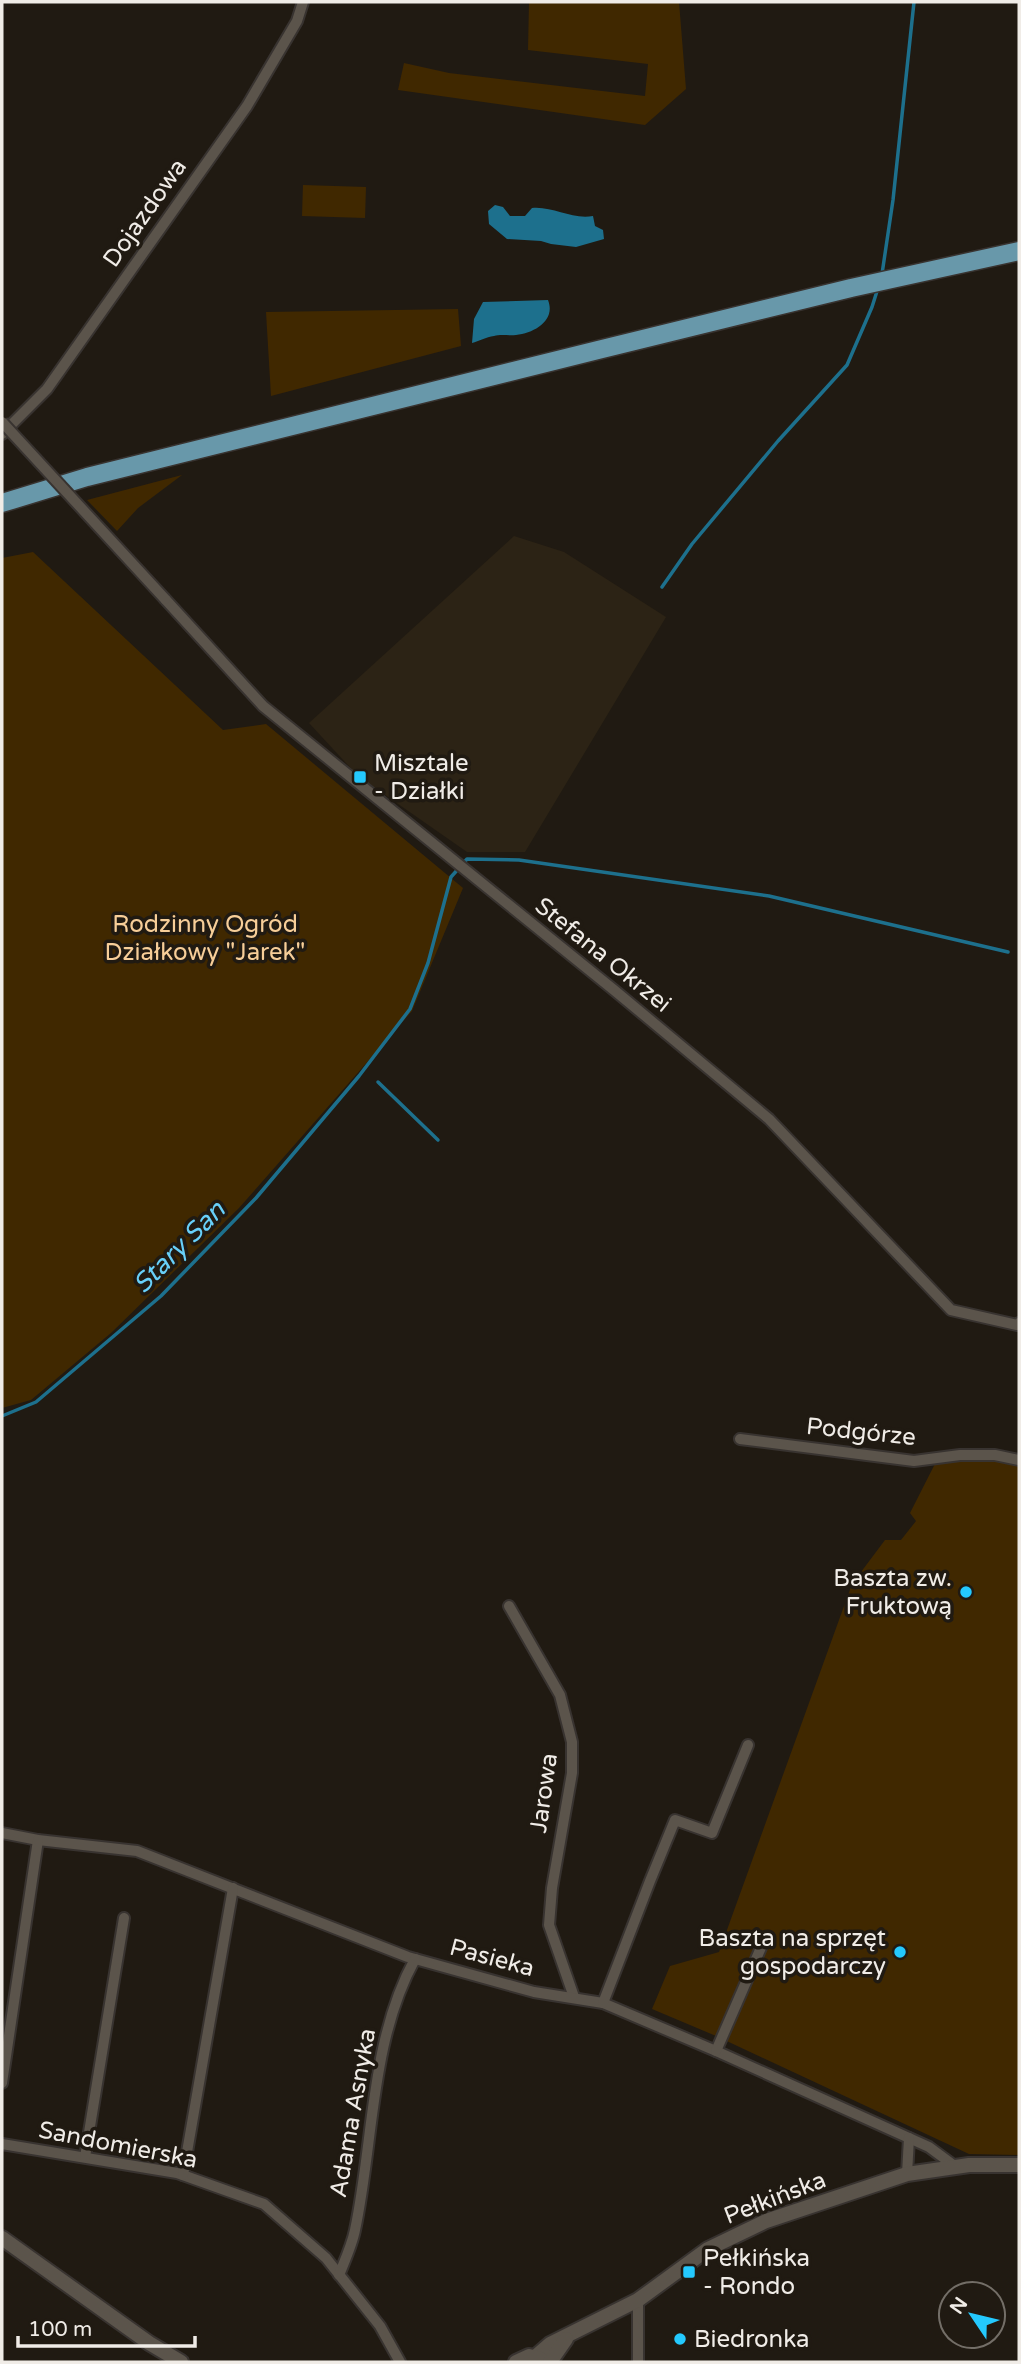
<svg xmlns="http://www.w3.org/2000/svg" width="1021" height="2364" font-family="'Varela Round',sans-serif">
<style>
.built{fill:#2c2315}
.green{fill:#402800}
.water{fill:#1d708d}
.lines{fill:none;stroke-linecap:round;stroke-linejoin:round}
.stream{stroke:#1d708d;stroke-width:3.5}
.minor-casing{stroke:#383330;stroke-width:14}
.tertiary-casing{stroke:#383330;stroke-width:18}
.primary-casing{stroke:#383330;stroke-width:21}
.minor{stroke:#5b544b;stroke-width:10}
.tertiary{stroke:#5b544b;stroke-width:14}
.primary{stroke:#6898aa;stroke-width:18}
.minor-bridge-casing{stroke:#383330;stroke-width:14;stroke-linecap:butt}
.minor-bridge{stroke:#5b544b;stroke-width:10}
.poi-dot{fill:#24c9fe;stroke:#201a12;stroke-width:2.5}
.labels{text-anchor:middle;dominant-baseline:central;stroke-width:7;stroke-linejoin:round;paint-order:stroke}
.street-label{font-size:24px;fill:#f0ece7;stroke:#201a12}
.poi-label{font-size:24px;fill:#f0ece7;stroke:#201a12;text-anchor:start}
.park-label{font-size:24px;fill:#f7ce98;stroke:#201a12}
.water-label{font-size:26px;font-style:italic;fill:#68d0f9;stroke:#201a12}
</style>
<rect width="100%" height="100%" fill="#201a12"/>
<!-- built -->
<path class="built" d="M514,536l50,16 102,65 -141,235h-58l-109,-76 -49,-53z"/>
<!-- green -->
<g class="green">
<path d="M529,2h150l7,87 -41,36 -247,-35 6,-27 45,10 196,23 3,-32 -120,-14z"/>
<path d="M303,185l63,2 -1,31 -63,-2z"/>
<path d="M458,309l3,37 -190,50 -5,-84z"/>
<path d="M182,475l-44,33 -21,23 -30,-31z"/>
<path d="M33,552l190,178 43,-6 197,164 -51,123 -173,197 -128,125 -80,67 -29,8v-850z"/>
<path d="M986,1449l33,6v700l-50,-1 -253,-118 -64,-27 18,-43 49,-14 133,-368 33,-44h16l15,-19 -6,-8 31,-61z"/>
</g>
<!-- water -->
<g class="water">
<path d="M495,205l8,2 7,9h15l7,-8c21,-2 40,12 61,8l2,10 8,4 1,9 -28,8 -25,-3 -10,-3 -34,-2 -18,-15 -1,-13z"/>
<path d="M548,300c8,20 -13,33 -32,35 -7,1 -15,-1 -22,1 -8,1 -15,5 -22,7l2,-24 9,-17z"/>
</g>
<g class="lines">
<!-- stream -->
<g class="stream">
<path d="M882,274l11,-74 21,-198"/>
<path d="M662,587l30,-43 86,-103 69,-76 25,-58 6,-19"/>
<path d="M378,1082l60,58"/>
<path d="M2,1416l34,-14 125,-106 95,-98 103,-122 51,-67 18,-46 23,-86 16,-18 52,1 250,36 239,56"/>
</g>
<defs>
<g id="minor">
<path d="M2,434l45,-45 200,-283 50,-85 6,-19"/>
<path d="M165,599l98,107 351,284 155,129 182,191 66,15 2,-2"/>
<path d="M740,1439l174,22 46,-6h35l24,5"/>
<path d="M509,1606l51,89 12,47v31l-20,115 -3,37 25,72"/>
<path d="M2,1833l36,7 99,11 271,106 126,35 69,11 113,48 213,96 27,20"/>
<path d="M603,2003l47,-122 25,-61 37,13 36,-88"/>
<path d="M716,2051l47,-108"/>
<path d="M2,2083l36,-243"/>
<path d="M2,2144l175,29 87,31 62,54 54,68 20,36"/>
<path d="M85,2157l39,-239"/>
<path d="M907,2174l2,-36"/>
<path d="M183,2175l50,-287"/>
<path d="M339,2275c6,-15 13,-30 16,-45 19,-90 15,-189 60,-271"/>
<path d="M638,2300v62"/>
</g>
<g id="tertiary">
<path d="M2,2238l147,105 32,19"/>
<path d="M535,2357l15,-13 88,-44 70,-51 58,-28 141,-47 62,-9h50"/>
<path d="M516,2362l13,-6 12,3"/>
<path d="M550,2362l16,-23"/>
</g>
<path id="primary" d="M2,503l85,-26 511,-127 253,-62 168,-37"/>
</defs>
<!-- minor casing -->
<use href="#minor" class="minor-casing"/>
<!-- tertiary casing -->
<use href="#tertiary" class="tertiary-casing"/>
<!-- primary casing -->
<use href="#primary" class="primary-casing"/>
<!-- minor -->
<use href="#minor" class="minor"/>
<!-- tertiary -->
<use href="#tertiary" class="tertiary"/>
<!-- primary -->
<use href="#primary" class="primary"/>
<defs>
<path id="minor-bridge" d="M2,422l163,177"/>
</defs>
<!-- minor-bridge casing -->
<use href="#minor-bridge" class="minor-bridge-casing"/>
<!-- minor-bridge -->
<use href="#minor-bridge" class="minor-bridge"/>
</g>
<!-- markers -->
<g class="poi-dot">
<rect x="353" y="770" width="14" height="14" rx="3.5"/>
<circle cx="966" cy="1592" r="7"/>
<circle cx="900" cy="1952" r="7"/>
<rect x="682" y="2265" width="14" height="14" rx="3.5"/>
<circle cx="680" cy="2339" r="7"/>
</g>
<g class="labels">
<!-- street labels -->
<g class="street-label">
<text transform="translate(145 213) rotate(-55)">Dojazdowa</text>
<text transform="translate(603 955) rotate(39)">Stefana Okrzei</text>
<text transform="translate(861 1432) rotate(6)">Podgórze</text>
<text transform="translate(544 1793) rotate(-82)">Jarowa</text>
<text transform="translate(492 1958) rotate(15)">Pasieka</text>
<text transform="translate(353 2113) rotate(-80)">Adama Asnyka</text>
<text transform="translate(118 2145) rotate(11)">Sandomierska</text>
<text transform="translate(775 2198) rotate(-21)">Pełkińska</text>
</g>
<!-- poi labels -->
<g class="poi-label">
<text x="374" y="763">Misztale<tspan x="374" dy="28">- Działki</tspan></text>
<text x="952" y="1578" text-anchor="end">Baszta zw.<tspan x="952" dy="28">Fruktową</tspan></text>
<text x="886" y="1938" text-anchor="end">Baszta na sprzęt<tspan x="886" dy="28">gospodarczy</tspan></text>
<text x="703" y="2258">Pełkińska<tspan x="703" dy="28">- Rondo</tspan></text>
<text x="694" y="2339">Biedronka</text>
</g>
<!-- park labels -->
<g class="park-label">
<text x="205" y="924">Rodzinny Ogród<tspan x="205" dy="28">Działkowy "Jarek"</tspan></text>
</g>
<!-- water labels -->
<g class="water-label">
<text transform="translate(179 1247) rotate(-45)">Stary San</text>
</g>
</g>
<!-- border -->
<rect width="1021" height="2364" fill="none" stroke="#f0ece7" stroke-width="7"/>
<!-- north arrow -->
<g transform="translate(972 2315) rotate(305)"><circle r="33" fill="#201a12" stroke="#736e67" stroke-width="2"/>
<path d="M0-5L12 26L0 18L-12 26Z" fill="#24c9fe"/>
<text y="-10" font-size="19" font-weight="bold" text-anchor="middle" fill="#f0ece7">N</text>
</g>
<!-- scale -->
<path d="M18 2336v10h177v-10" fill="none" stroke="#f0ece7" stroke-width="3.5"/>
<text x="28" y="2336" font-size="21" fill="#f0ece7" stroke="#201a12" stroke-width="5" paint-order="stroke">100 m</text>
</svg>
